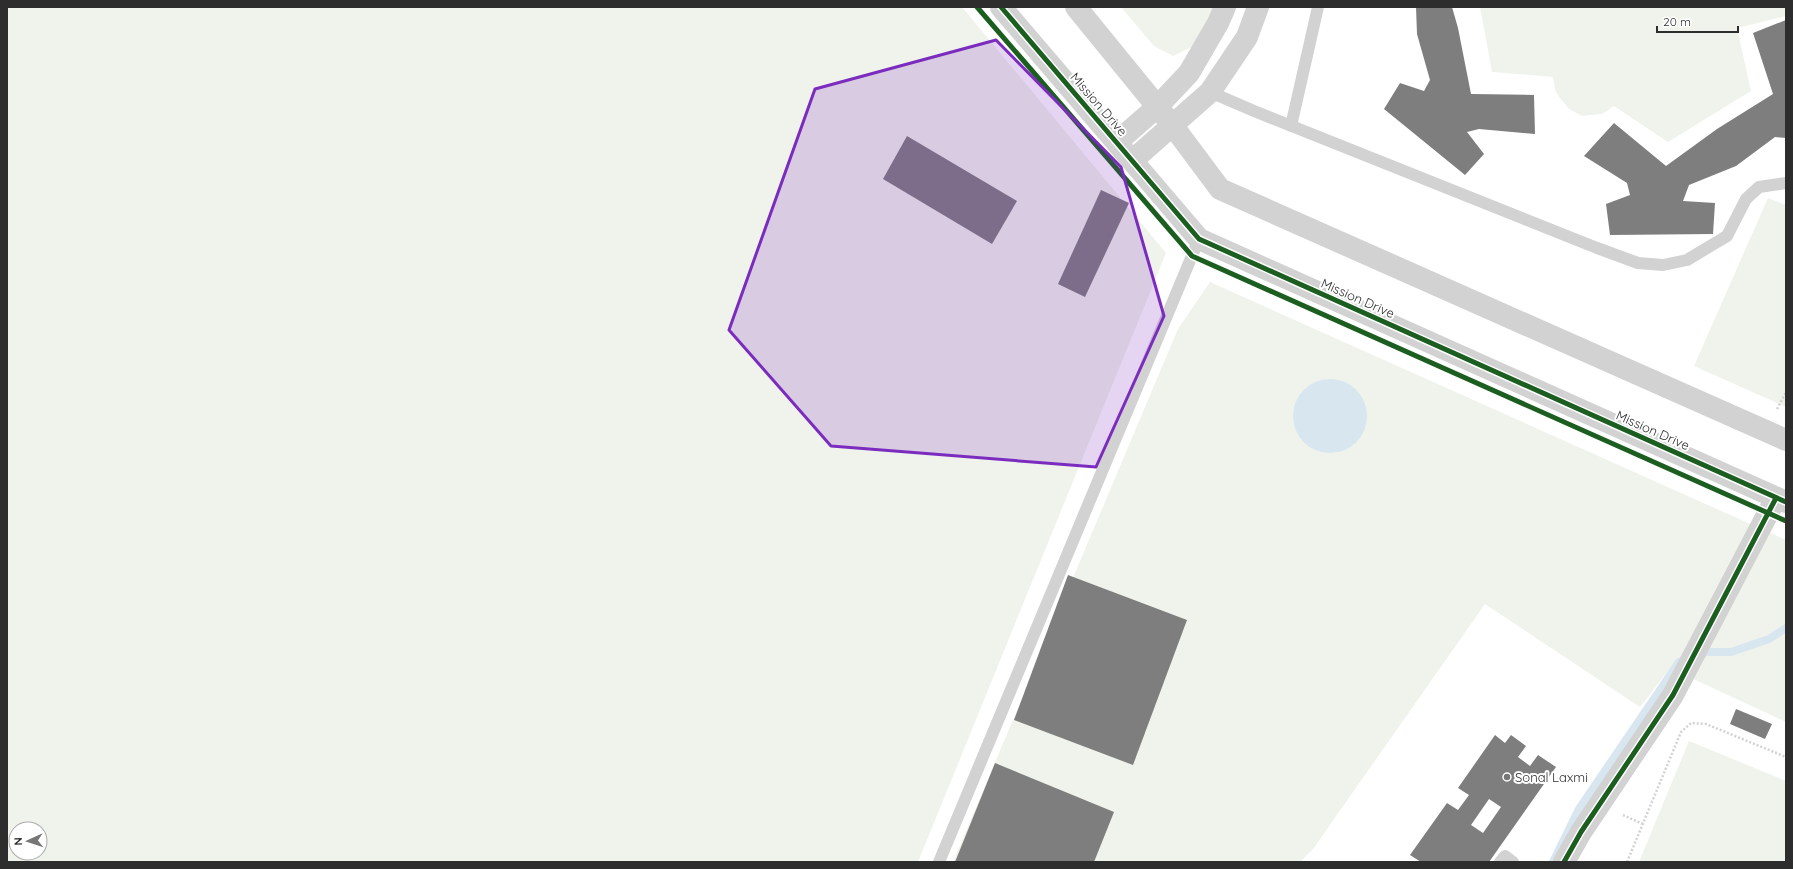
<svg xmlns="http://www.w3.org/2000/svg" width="1793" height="869" font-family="Quicksand,sans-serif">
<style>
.green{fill:#f0f3eb;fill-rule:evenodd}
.water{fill:#d8e6f0}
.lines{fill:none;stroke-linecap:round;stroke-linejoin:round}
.stream{stroke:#d8e6f0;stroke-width:8}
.building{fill:#7e7e7e;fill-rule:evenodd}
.path{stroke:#d2d2d2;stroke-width:2.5;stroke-dasharray:2 2;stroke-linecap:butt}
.service{stroke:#d2d2d2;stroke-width:12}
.minor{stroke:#d2d2d2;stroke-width:22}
.tertiary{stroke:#d2d2d2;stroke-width:22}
.cycleway-casing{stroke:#fff;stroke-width:8}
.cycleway{stroke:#1b5e20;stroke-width:5}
.marked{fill:#7b2cbf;fill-opacity:0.2;stroke:#7b2cbf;stroke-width:3;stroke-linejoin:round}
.poi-dot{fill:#767676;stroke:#fff;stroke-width:1.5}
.labels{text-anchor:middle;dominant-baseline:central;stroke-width:4;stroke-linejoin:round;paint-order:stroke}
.street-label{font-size:13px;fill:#2d2d2d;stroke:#fff}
.poi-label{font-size:13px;fill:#2d2d2d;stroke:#fff;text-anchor:start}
</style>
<rect width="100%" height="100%" fill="#fff"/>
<!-- green -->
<g class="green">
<path d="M7,7h955l204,246 -248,609h-911zM16,829h24v24h-24z"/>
<path d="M1121,7h100l-29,40 -19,9 -19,-10z"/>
<path d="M1480,7h306v9l-49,12 14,63 -83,51 -54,-36 -12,8 -20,2 -13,-7 -9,-11 -5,-8 -2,-13 -61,-5z"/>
<path d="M1768,198l18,7v202l-92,-41z"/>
<path d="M1210,282l576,258v182l-97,-45 -21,-6 -28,36 -155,-103 -172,245 -13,13h-347l225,-533z"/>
<path d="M1689,741l97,40v81h-147z"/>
</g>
<!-- water -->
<circle class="water" cx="1330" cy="416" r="37"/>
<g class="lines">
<!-- stream -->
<g class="stream">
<path d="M1698,652h33l38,-13 17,-11"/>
<path d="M1553,862l26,-53 100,-147"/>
</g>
</g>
<!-- building -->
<g class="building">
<path d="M1416,7h36l6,21 13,66 63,1 1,39 -56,-5 -12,3 17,22 -19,21 -81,-66 16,-26 24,8 6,-11 -13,-46z"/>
<path d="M1786,20v118l-11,-1 -39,29 -47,19 -6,16 32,2 -2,31 -103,1 -4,-31 24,-9 -3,-12 -43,-27 30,-33 52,43 51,-37 56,-35 -20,-61z"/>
<path d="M907,136l110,65 -25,43 -109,-65z"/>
<path d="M1101,190l28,13 -44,94 -27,-13z"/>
<path d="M1068,575l119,45 -54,145 -119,-45z"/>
<path d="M1736,709l36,15 -7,15 -35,-15z"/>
<path d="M1495,735l10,8 6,-8 15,11 -8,11 12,9 8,-11 18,12 -67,95h-68l-11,-7 37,-52 11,7 11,-15 -11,-7zM1489,799l12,8 -18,26 -12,-8z"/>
<path d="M995,763l119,49 -20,50h-139z"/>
</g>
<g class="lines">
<!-- path -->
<g class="path">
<path d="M1777,409l9,-17"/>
<path d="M1623,815l20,9"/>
<path d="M1627,862l54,-130 10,-9 15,1 80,33"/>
</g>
<!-- service -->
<g class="service">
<path d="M1210,92l44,19 343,137 41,15 25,2 24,-5 40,-24 19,-37 13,-12 27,-4"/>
<path d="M1291,126l27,-119"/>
<path d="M939,862l260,-623"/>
<path d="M1500,862l5,-6 8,6"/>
</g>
<!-- minor -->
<g class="minor">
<path d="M1117,142l40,-35 32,-34 29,-50 7,-16"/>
<path d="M1133,160l77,-68 37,-55 11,-30"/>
<path d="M1564,862l17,-30 92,-137 103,-197"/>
</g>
<!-- tertiary -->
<g class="tertiary">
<path d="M1001,7l198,232 587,263"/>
<path d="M1076,7l97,119 47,63 566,251"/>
</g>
<defs>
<g id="cycleway">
<path d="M977,7l215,249 594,265"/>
<path d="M1001,7l198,232 587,263"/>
<path d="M1564,862l17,-30 92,-137 103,-197"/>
</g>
</defs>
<!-- cycleway casing -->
<use href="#cycleway" class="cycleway-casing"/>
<!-- cycleway -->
<use href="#cycleway" class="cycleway"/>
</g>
<!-- marked area -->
<path class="marked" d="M996,40l125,127 43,149 -68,151 -265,-21 -102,-116 86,-241z"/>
<!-- markers -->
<circle class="poi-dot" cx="1507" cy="777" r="4"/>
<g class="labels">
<!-- street labels -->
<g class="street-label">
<text transform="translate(1099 104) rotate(49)">Mission Drive</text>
<text transform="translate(1358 298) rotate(24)">Mission Drive</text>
<text transform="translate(1653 430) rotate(24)">Mission Drive</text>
</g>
<!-- poi labels -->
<g class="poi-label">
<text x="1515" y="777">Sonal Laxmi</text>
</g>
</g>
<!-- border -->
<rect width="1793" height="869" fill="none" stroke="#2d2d2d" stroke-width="16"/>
<!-- north arrow -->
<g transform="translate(28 841) rotate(267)"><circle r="19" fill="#ffffff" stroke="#ababab"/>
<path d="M0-3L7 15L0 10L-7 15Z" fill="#767676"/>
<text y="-6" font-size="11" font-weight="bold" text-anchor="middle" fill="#2d2d2d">N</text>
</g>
<!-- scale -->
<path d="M1657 26v6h81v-6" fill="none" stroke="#2d2d2d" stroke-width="2"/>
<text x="1663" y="26" font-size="12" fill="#2d2d2d" stroke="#ffffff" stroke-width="3" paint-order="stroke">20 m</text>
</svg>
